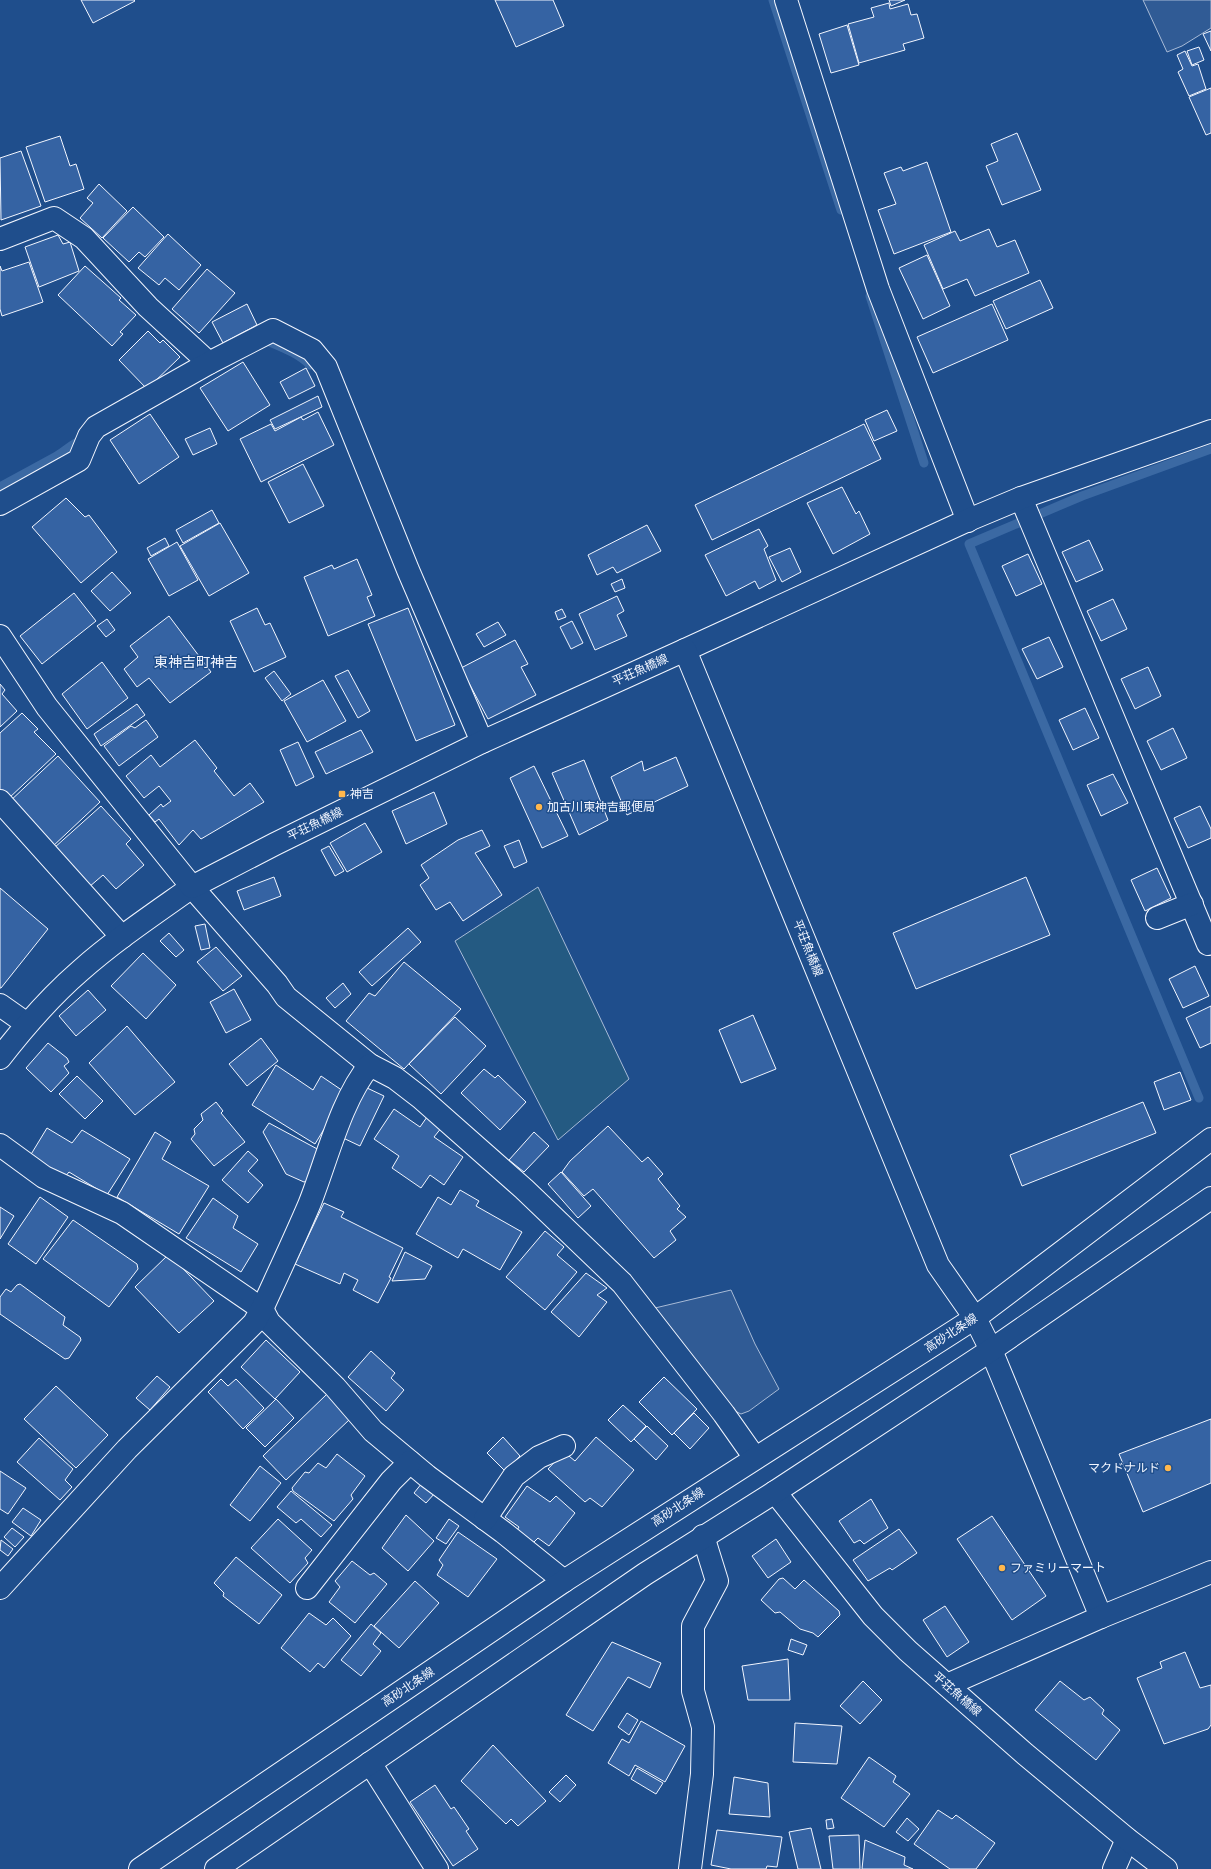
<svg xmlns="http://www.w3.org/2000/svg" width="1211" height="1869" font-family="Jost,'Noto Sans JP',sans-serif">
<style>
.green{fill:#245a82;stroke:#a8bbd7}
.parking{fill:#305b95;stroke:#a8bbd7}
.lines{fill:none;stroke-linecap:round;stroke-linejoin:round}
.stream{stroke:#3b69a3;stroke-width:9}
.building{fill:#3563a3;stroke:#f2f6ff}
.minor-casing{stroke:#f2f6ff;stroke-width:24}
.major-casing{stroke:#f2f6ff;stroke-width:24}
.minor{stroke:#1f4e8c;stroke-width:22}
.major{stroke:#1f4e8c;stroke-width:22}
.poi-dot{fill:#ffb74d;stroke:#1f4e8c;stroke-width:1.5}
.labels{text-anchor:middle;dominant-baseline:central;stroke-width:3;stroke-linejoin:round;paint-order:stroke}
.street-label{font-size:12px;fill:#f2f6ff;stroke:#1f4e8c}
.poi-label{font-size:12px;fill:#f2f6ff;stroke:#1f4e8c;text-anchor:start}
.quarter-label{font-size:14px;fill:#f2f6ff;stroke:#1f4e8c}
</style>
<rect width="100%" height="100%" fill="#1f4e8c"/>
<!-- green -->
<path class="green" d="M538,887l91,192 -71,61 -103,-199z"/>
<!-- parking -->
<g class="parking">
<path d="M1143,0h68v28l-29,18 -15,6z"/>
<path d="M731,1290l24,54 24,45 -30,22 -8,3 -8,-4 -78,-102z"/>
</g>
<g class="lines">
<!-- stream -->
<g class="stream">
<path d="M773,0l68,210"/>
<path d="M870,296l54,167"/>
<path d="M263,342l2,-2c16,7 33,13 45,25"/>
<path d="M0,487c18,-10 37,-20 55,-30 9,-5 19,-15 28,-17"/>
<path d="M1199,1098l-230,-554 113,-48 129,-47"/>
</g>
</g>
<!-- building -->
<g class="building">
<path d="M81,0h53l1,1 -42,22z"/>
<path d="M495,0h58l11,26 -48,21z"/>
<path d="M889,0h16l-14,6z"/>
<path d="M889,3l1,6 18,-5 3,11 6,-1 7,24 -21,6 2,6 -46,13 -11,-39 26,-7 -3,-9z"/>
<path d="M847,25l12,40 -28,8 -12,-39z"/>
<path d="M1211,31v20l-8,-17z"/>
<path d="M1199,47l5,13 -12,5 -5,-14z"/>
<path d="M1185,51l7,15 6,-2 8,25 -17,7 -11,-24 5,-3 -6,-14z"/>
<path d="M1211,88v45l-5,2 -17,-38z"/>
<path d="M1017,133l24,57 -39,15 -16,-39 12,-5 -7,-17z"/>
<path d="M60,136l10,30 6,-2 8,25 -39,13 -19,-55z"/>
<path d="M21,151l20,55 -40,14 -1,-62z"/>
<path d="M927,162l24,70 -57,22 -16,-44 18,-6 -12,-31 17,-6 2,4z"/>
<path d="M99,184l28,27 -25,27 -22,-20 13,-15 -6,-5z"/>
<path d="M133,207l31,30 -19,20 -6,-5 -10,10 -26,-24z"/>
<path d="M989,229l8,18 18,-7 14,33 -54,23 -8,-17 -24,10 -19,-44 31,-14 5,10z"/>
<path d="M168,234l33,31 -22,25 -14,-12 -6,7 -21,-17z"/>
<path d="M58,235l5,9 7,-2 9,29 -40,16 -14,-40z"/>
<path d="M927,255l23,51 -27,13 -24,-51z"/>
<path d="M29,262l14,40 -41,14 -2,-7v-43l2,5z"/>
<path d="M85,266l36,32 -2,2 17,15 -16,17 3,2 -11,12 -54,-51z"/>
<path d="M207,269l28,24 -36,40 -27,-24z"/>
<path d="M1040,280l13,28 -47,21 -13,-28z"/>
<path d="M247,304l10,21 -34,18 -11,-21z"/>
<path d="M992,304l16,36 -75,33 -16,-36z"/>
<path d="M148,331l12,12 3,-3 17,17 -33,32 -28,-29z"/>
<path d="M243,362l27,43 -42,26 -28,-43z"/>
<path d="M306,368l9,18 -26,13 -9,-17z"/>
<path d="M318,396l4,11 -47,22 -5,-9z"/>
<path d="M887,410l10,21 -23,10 -9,-21z"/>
<path d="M318,412l16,33 -73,37 -21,-43 31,-15 4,7 26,-14 2,3z"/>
<path d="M150,414l29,43 -40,27 -29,-44z"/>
<path d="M864,424l17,35 -169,81 -17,-35z"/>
<path d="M210,428l7,16 -24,11 -8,-16z"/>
<path d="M303,464l21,42 -35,17 -21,-41z"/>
<path d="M842,487l14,27 3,-3 11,23 -37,20 -26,-51z"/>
<path d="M66,498l19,19 4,-2 28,37 -36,31 -49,-56z"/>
<path d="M212,510l7,13 -36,20 -7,-13z"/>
<path d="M220,523l29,50 -40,23 -29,-50z"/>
<path d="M647,525l14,26 -44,22 -4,-6 -16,8 -9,-20z"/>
<path d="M759,529l9,17 -4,3 12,31 -17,9 -4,-8 -29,15 -21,-41z"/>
<path d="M165,538l4,8 -18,10 -4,-8z"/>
<path d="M1089,540l14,30 -27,12 -14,-30z"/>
<path d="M177,542l21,38 -29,16 -21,-37z"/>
<path d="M790,548l11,24 -19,10 -13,-25z"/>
<path d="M1028,554l14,30 -26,12 -14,-30z"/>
<path d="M357,559l15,36 -5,2 8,19 -47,20 -24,-59 28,-12 2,4z"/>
<path d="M112,572l19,21 -21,18 -19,-20z"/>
<path d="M622,579l3,9 -10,4 -4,-8z"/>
<path d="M74,593l22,28 -54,43 -22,-28z"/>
<path d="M617,596l7,15 -7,4 10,21 -32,14 -16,-36z"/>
<path d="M1113,599l14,30 -26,12 -14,-30z"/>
<path d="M257,608l8,17 5,-2 16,34 -32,15 -24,-51z"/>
<path d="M408,608l47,117 -39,16 -48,-117z"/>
<path d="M562,609l4,8 -8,3 -3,-8z"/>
<path d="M169,616l42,56 -41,31 -21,-25 -12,9 -13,-18 14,-12 -8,-11z"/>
<path d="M107,619l8,11 -9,7 -9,-11z"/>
<path d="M572,621l11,22 -12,6 -11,-22z"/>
<path d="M498,622l8,13 -22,12 -8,-13z"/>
<path d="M1049,637l14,30 -26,12 -15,-30z"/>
<path d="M515,640l13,24 -7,3 15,28 -48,24 -27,-51z"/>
<path d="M102,662l26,36 -41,31 -25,-35z"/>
<path d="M1148,667l13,29 -26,13 -14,-30z"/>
<path d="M348,670l22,41 -12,7 -23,-42z"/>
<path d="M274,671l17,23 -9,7 -17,-23z"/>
<path d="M323,680l23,41 -39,21 -23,-41z"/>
<path d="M0,684l5,6 -3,4 15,17 -17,16z"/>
<path d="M137,704l8,11 -44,31 -7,-12z"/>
<path d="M1085,708l14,30 -26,12 -14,-30z"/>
<path d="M22,713l16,16 -4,3 22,22 -48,45 -8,-8v-58z"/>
<path d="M146,720l12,17 -39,29 -15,-20 27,-20 4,2z"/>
<path d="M1173,728l14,30 -26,12 -14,-29z"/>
<path d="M361,730l12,22 -47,22 -11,-22z"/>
<path d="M195,740l22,28 -3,3 20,25 16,-13 14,19 -63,37 -8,-9 -14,15 -20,-26 -4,3 -6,-7 12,-11 2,3 8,-6 -12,-15 -15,12 -18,-22 25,-21 9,12z"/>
<path d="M298,742l16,35 -18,9 -16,-36z"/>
<path d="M58,756l42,46 -49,46 -43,-45z"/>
<path d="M676,757l12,29 -61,29 -16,-38 31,-16 2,10z"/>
<path d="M584,760l24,60 -29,15 -27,-62z"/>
<path d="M534,766l34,70 -26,12 -32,-70z"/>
<path d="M1113,774l15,29 -27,13 -14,-31z"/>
<path d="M434,792l13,32 -41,20 -14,-33z"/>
<path d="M101,806l30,33 -5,5 18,21 -28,24 -13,-14 -14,12 -35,-39z"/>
<path d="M1200,806l11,23v9l-23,10 -14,-30z"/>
<path d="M365,823l17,29 -35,20 -17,-29z"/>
<path d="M482,830l8,16 -15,7 27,42 -39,26 -13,-19 -14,8 -16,-25 9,-7 -8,-13 37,-25z"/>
<path d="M519,840l8,22 -13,6 -10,-22z"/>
<path d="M329,846l15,25 -9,5 -14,-26z"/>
<path d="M1157,868l14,30 -26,13 -14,-31z"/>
<path d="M274,877l7,19 -37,14 -7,-19z"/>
<path d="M1026,877l24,58 -134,54 -23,-56z"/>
<path d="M0,888l48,41 -47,59h-1z"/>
<path d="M205,924l5,24 -9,2 -6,-24z"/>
<path d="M408,928l13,14 -49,44 -13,-14z"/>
<path d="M169,933l15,17 -8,7 -16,-16z"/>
<path d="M216,947l26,29 -19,15 -26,-29z"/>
<path d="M143,953l33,32 -30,34 -35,-33z"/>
<path d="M404,962l57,47 -57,60 -58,-48 23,-28 6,3z"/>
<path d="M1195,966l14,30 -26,12 -14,-29z"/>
<path d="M343,983l8,11 -16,14 -9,-10z"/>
<path d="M234,989l17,31 -25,13 -16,-31z"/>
<path d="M88,990l18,20 -30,26 -17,-20z"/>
<path d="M1211,1006v37l-11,5 -14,-30z"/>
<path d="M753,1015l23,54 -35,14 -22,-53z"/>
<path d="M455,1017l31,29 -45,48 -32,-30z"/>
<path d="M127,1026l48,56 -40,33 -46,-52z"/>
<path d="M261,1038l17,23 -31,25 -18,-22z"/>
<path d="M48,1043l19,15 2,4 -5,4 5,7 -18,19 -25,-24z"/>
<path d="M276,1065l37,25 8,-14 25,17 -31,51 -63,-39z"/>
<path d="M484,1069l11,9 3,-3 28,27 -26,28 -39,-37z"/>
<path d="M1180,1072l11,28 -27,10 -10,-28z"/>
<path d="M77,1076l26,25 -18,18 -26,-25z"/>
<path d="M365,1087l19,9 -24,50 -19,-9z"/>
<path d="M216,1102l7,9 -2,2 24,29 -31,24 -23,-27 4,-5 -1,-5 9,-9 -2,-6z"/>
<path d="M1143,1102l13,31 -134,53 -12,-31z"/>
<path d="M394,1109l26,18 7,-10 15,10 -8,10 29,20 -19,28 -14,-10 -9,13 -29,-20 7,-12 -25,-17z"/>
<path d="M269,1123l52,28 -14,30 -3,1 -18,-8 -23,-42z"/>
<path d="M608,1126l34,36 6,-5 15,17 -5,5 22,27 -3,3 9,8 -16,14 6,9 -22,18 -61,-69 -9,7 -22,-24 8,-11z"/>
<path d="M47,1128l25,15 10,-13 48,29 -23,36 -38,-23 -5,6 -34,-22z"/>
<path d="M155,1132l16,10 -9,17 47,27 -30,48 -62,-37z"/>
<path d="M534,1132l15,14 -25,26 -15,-12z"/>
<path d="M248,1151l10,9 -10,11 15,14 -15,18 -26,-23z"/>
<path d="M561,1172l30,34 -13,12 -30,-34z"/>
<path d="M460,1190l19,11 -3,5 46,26 -22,38 -37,-21 -5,9 -42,-24 22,-37 13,8z"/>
<path d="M40,1197l28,20 -32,47 -28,-20z"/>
<path d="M213,1198l25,18 -5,12 25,16 -17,28 -55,-34z"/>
<path d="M324,1203l20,9 -3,5 62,31 -14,29 2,1 -13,25 -25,-13 5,-10 -14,-7 -4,11 -45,-20z"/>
<path d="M0,1207l14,9 -14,23z"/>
<path d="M73,1220l64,44 1,5 -29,38 -66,-48z"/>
<path d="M545,1231l19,16 -7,8 20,17 -32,38 -39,-33z"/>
<path d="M405,1252l27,14 -7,13 -33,2z"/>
<path d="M169,1254l45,47 -35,32 -44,-46z"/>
<path d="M586,1273l21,15 -10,7 10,7 -28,35 -28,-25z"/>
<path d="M20,1284l45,33 -2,8 17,12 1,3 -12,18 -4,1 -65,-45v-17l6,-8 5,3 6,-7z"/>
<path d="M266,1340l34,32 -25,27 -34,-32z"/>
<path d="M371,1351l24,22 -4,5 13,12 -18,21 -38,-34z"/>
<path d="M157,1376l13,11 -20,23 -14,-12z"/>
<path d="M664,1377l33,32 -25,26 -33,-33z"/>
<path d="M221,1379l7,7 8,-7 28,29 -21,21 -35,-37z"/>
<path d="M56,1386l52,49 -32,33 -52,-49z"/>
<path d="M327,1394l23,25 -64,61 -23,-24z"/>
<path d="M276,1399l18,19 -29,29 -19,-19z"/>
<path d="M623,1405l23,21 -15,16 -23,-22z"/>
<path d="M694,1413l15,15 -19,21 -16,-16z"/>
<path d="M1211,1419v64l-68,29 -24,-58z"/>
<path d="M647,1426l21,20 -12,14 -22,-21z"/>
<path d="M503,1437l17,19 -15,15 -18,-18z"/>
<path d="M596,1437l38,33 -32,37 -12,-9 -5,4 -37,-33 16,-17 11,9z"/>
<path d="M39,1438l34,31 -8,11 7,7 -12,13 -43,-38z"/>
<path d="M337,1454l28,22 -14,19 2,4 -19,22 -41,-30 -1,-3 13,-16 4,1 9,-10 8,5z"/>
<path d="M260,1466l21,17 -31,38 -20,-16z"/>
<path d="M0,1471l26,17 -18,26 -8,-5z"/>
<path d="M422,1483l13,10 -9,10 -12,-10z"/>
<path d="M527,1486l23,16 6,-6 19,17 -26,33 -11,-8 -5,5 -16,-13 2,-3 -14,-10z"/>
<path d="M291,1491l41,34 -11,12 -20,-18 -5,4 -19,-16z"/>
<path d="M871,1499l17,29 -24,16 -4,-4 -6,3 -15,-22z"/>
<path d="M23,1508l18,12 -10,16 -19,-14z"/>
<path d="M406,1515l28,26 -26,30 -26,-23z"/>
<path d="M992,1516l54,80 -34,24 -55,-81z"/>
<path d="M278,1519l34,31 -7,8 3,5 -18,20 -39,-35z"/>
<path d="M449,1519l10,7 -13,18 -10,-6z"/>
<path d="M12,1528l12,9 -9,10 -11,-10z"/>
<path d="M899,1529l18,24 -25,17 -2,-2 -22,13 -15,-21z"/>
<path d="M458,1532l39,27 -29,38 -31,-22 6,-10 -4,-5z"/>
<path d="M776,1539l15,23 -23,16 -16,-22z"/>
<path d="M1,1540l12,9 -5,7 -8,-6z"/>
<path d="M236,1557l46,38 -23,29 -36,-28 1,-3 -10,-10z"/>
<path d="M352,1561l18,14 4,-2 13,11 -32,39 -26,-21 11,-15 -5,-6z"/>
<path d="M783,1578l12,11 9,-9 35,31 1,4 -22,22 -5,-4 -13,-4 -20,-17 -5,1 -14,-13 18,-21z"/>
<path d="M415,1581l24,22 -40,45 -25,-22z"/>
<path d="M945,1606l24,36 -22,15 -24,-37z"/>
<path d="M309,1613l17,12 7,-7 18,18 -27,32 -6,-5 -8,9 -29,-24z"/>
<path d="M371,1624l10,9 -8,11 8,7 -20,25 -20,-16z"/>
<path d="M791,1639l16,6 -4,10 -15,-5z"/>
<path d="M612,1642l49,21 -11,25 -22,-11 -35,54 -27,-16z"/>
<path d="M1185,1652l15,36 11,-3v40l-3,4 -44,15 -27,-66 25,-10 -2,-6z"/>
<path d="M788,1659l2,41h-42l-6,-34z"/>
<path d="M863,1681l19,19 -22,24 -20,-18z"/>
<path d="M1060,1681l24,19 6,-3 14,13 -2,4 18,16 -24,30 -61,-50z"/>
<path d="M627,1713l11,7 -9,15 -11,-8z"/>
<path d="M641,1721l44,25 -20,36 -30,-17 -6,11 -21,-13 14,-24 7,4z"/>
<path d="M795,1723l47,3 -5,38 -44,-2z"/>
<path d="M493,1745l53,56 -28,25 -7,-7 -5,5 -45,-43z"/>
<path d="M869,1757l27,19 -3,6 17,12 -26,33 -43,-29z"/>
<path d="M637,1768l26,15 -7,11 -25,-15z"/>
<path d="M566,1775l10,10 -16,17 -11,-10z"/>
<path d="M734,1777l34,6 2,34 -41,-3z"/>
<path d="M435,1785l16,24 3,-2 15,22 -3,2 12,18 -25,17 -43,-64z"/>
<path d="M938,1810l14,9 4,-4 39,28 -19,26h-26l-36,-25z"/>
<path d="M907,1818l12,11 -11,12 -12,-9z"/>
<path d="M832,1819l2,9 -7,1 -1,-9z"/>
<path d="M811,1828l10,41h-23l-9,-37z"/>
<path d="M717,1830l65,7 -5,30 -10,-1 -1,3h-35l-20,-4z"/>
<path d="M859,1835l1,34h-27l-4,-33z"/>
<path d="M865,1840l40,17 -1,8 9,4h-51z"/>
</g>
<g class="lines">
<defs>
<g id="minor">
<path d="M786,0l92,289 90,232"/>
<path d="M0,239l54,-21 30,20 64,69 61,56"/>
<path d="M1021,498l187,446"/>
<path d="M0,504l79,-44 10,-24 7,-9 113,-64 64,-33 39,20 14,17 82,203 74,172"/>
<path d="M685,650l281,-129 55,-23 190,-67"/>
<path d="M0,801l122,136"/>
<path d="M1157,918l35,-14"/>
<path d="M0,1005l27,19"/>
<path d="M0,1058c24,-31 50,-61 80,-87 35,-31 74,-57 112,-84l85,97 9,13 84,68 25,13 26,20 103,91 98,94 102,131 31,44"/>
<path d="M0,1145l44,32 78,36 140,96 7,13 66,65 38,44 54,45 76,56 61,49"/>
<path d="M991,1350l110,267"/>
<path d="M485,1519l29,-43 25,-19 25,-11"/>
<path d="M0,1588l127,-139 127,-126 8,-14c16,-35 32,-69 47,-104 17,-42 32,-106 61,-140"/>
<path d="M307,1588l84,-107 19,-19"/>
<path d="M947,1685l154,-68 110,-45"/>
<path d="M370,1763l67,106"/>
<path d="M690,1869l12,-95 1,-47 -10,-36v-65l24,-45 -14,-45"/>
<path d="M1114,1869l13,-30"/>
</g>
<g id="major">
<path d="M0,636l47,71 145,180 83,-43 207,-102 203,-92 253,615 37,53 16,32"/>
<path d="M775,1492l98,124 35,35 117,103 102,85 39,30"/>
<path d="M140,1869l424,-288 411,-263 236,-179"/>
<path d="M216,1869l429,-295 130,-82 216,-142 220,-152"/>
</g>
</defs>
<!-- minor casing -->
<use href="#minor" class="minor-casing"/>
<!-- major casing -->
<use href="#major" class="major-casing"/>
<!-- minor -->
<use href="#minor" class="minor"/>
<!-- major -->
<use href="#major" class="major"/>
</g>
<!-- markers -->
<g class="poi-dot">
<rect x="338" y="790" width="8" height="8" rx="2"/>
<circle cx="539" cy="807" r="4"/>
<circle cx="1168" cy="1468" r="4"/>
<circle cx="1002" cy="1568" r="4"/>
</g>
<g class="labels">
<!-- street labels -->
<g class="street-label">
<text transform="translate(640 670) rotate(-24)">平荘魚橋線</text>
<text transform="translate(315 824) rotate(-26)">平荘魚橋線</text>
<text transform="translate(808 948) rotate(68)">平荘魚橋線</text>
<text transform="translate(951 1333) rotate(-33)">高砂北条線</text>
<text transform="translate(678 1507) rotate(-33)">高砂北条線</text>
<text transform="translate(408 1687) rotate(-34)">高砂北条線</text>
<text transform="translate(957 1694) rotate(41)">平荘魚橋線</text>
</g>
<!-- poi labels -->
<g class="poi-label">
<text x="350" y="794">神吉</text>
<text x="547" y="807">加古川東神吉郵便局</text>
<text x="1160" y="1468" text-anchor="end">マクドナルド</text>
<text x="1010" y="1568">ファミリーマート</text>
</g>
<!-- quarter labels -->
<g class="quarter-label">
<text x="196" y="662">東神吉町神吉</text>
</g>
</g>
</svg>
